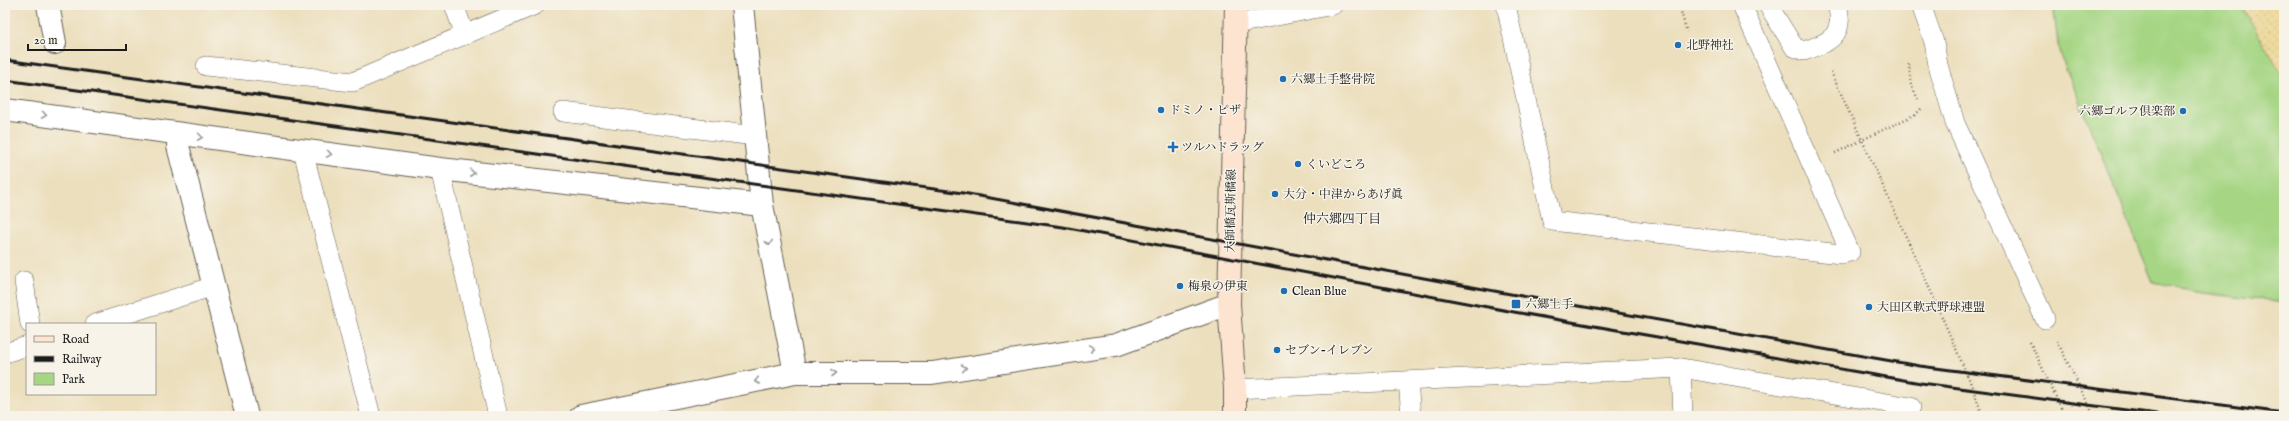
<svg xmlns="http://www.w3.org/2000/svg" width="2289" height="421" font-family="'IM FELL English','Noto Serif JP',serif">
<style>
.green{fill:#a6d684;stroke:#617950}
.sand{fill:url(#sand-dots);stroke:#857b5d}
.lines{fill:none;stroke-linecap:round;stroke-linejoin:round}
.lane-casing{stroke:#656054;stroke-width:20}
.street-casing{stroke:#656054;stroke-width:24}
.secondary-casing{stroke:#656054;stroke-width:24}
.path{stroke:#656054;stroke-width:2.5;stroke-dasharray:1 3;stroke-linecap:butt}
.lane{stroke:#fff;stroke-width:19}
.street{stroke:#fff;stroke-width:22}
.secondary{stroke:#fde4d1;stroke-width:22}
.rail{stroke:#1c1c1c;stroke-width:3}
.oneway{stroke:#999}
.poi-dot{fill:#1f6fb2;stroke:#f7f3e8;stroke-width:1.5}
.labels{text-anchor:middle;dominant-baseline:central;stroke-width:3;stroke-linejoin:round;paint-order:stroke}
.poi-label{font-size:12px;fill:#1c1c1c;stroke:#f7f3e8;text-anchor:start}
.street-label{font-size:12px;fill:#1c1c1c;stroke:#f7f3e8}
.neighbourhood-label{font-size:13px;fill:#1c1c1c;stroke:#f7f3e8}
</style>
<defs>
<pattern id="sand-dots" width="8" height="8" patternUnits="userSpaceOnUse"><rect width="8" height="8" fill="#eeda9e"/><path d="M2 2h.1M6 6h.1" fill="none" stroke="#ccba88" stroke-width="1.8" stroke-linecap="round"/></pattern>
</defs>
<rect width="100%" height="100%" fill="#f7f3e8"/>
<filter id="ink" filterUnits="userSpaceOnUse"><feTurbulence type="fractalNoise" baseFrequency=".025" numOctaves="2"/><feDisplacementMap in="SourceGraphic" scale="8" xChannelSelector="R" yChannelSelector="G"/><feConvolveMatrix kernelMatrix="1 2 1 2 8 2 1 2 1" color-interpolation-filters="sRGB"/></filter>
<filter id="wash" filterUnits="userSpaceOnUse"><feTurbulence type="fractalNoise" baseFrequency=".012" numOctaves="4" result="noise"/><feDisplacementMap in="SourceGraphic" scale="16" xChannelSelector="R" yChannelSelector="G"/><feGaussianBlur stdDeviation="0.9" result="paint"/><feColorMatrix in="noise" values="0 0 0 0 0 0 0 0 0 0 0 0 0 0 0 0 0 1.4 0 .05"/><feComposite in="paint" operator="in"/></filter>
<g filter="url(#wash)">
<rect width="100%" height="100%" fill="#ecdfbd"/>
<!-- green -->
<path class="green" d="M2053,5h231v298l-81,-10 -50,-11 -94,-231z"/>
<!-- sand -->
<path class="sand" d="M2241,5h43v73z"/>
</g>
<g filter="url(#ink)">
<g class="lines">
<defs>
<g id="lane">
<path d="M454,5l11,30"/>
<path d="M1506,5l46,216 289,33 9,-2 -108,-247"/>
<path d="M1768,5l26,42 10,4c25,-8 42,-16 33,-46"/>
<path d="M1921,5l13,37 4,23 17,58 90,196"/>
<path d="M1236,24l97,-19"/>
<path d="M206,66l147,16 182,-77"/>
<path d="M563,112l192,24"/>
<path d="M303,151l68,265"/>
<path d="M440,169l58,247"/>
<path d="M24,281l6,43"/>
<path d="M95,324l119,-38"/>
<path d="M5,353l22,-7"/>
<path d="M1681,368l230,39"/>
<path d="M1408,381l3,35"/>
<path d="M1235,389l446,-21 2,48"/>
</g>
<g id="street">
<path d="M48,5l7,38"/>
<path d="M742,5l20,200 33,168"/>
<path d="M5,110l435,59 322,36"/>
<path d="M179,135l-1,11 69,270"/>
<path d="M581,416l214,-43h137l184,-28 113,-41"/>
</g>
<path id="secondary" d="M1235,416v-27l-6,-85 7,-299"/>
</defs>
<!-- lane casing -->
<use href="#lane" class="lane-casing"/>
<!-- street casing -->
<use href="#street" class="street-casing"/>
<!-- secondary casing -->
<use href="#secondary" class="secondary-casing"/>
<!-- path -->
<g class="path">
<path d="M1679,5l8,27"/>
<path d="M1909,64l2,21 7,14"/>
<path d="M1831,72l94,206 44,101 14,37"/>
<path d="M1835,153l81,-39 6,-6"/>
<path d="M2057,341l37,75"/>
<path d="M2030,342l35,74"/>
<path d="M2058,416l3,-8"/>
</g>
<!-- lane -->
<use href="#lane" class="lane"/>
<!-- street -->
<use href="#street" class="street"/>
<!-- secondary -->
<use href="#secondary" class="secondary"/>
<!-- rail -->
<g class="rail">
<path d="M5,60l958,133 553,102 404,71 364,47"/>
<path d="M5,80l1058,147 451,85 407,71 251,33"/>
</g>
</g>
<!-- one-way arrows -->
<defs><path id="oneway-chevron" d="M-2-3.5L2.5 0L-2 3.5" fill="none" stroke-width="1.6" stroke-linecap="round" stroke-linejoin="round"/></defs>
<g class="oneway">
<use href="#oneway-chevron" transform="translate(44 115) rotate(8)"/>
<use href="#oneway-chevron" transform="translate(200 137) rotate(7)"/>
<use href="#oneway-chevron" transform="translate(329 154) rotate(8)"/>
<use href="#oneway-chevron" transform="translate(472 173) rotate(6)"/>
<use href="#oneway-chevron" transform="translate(769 243) rotate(79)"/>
<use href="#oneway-chevron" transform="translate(1092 348) rotate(-9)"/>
<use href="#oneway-chevron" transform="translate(964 368) rotate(-9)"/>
<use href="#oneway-chevron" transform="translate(834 373)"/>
<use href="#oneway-chevron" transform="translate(757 381) rotate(169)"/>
</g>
</g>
<!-- markers -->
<g class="poi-dot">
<circle cx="1678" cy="45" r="4"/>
<circle cx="1283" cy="79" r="4"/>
<circle cx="1161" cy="110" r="4"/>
<circle cx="2183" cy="111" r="4"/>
<path d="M1171 141h4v4h4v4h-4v4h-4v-4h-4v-4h4z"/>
<circle cx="1298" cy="164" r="4"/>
<circle cx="1275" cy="194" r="4"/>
<circle cx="1180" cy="286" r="4"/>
<circle cx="1284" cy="291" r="4"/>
<rect x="1511" y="299" width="10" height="10" rx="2"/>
<circle cx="1869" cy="307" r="4"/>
<circle cx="1277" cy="350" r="4"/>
</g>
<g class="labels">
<!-- poi labels -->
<g class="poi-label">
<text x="1686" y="45">北野神社</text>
<text x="1291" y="79">六郷土手整骨院</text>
<text x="1169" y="110">ドミノ・ピザ</text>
<text x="2175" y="111" text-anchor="end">六郷ゴルフ倶楽部</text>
<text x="1181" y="147">ツルハドラッグ</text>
<text x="1306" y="164">くいどころ</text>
<text x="1283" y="194">大分・中津からあげ眞</text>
<text x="1188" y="286">梅泉の伊東</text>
<text x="1292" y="291">Clean Blue</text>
<text x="1525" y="304">六郷土手</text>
<text x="1877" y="307">大田区軟式野球連盟</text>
<text x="1285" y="350">セブン-イレブン</text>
</g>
<!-- street labels -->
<g class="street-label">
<text transform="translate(1231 211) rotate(-89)">大師橋瓦斯橋線</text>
</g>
<!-- neighbourhood labels -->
<g class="neighbourhood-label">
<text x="1342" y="219">仲六郷四丁目</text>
</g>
</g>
<!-- margin -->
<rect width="2289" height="421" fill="none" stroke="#f7f3e8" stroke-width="20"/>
<!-- legend -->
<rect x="26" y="323" width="130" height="72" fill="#f7f3e8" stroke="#9f9d96"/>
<rect x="34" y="336" width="20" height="6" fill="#fde4d1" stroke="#9f9d96"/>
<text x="62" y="343" font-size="12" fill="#1c1c1c">Road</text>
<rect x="34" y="356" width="20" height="6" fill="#1c1c1c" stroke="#9f9d96"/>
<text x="62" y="363" font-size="12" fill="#1c1c1c">Railway</text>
<rect x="34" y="373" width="20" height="12" fill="#a6d684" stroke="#9f9d96"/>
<text x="62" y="383" font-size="12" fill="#1c1c1c">Park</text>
<!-- scale -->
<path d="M28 44v6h98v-6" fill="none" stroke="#1c1c1c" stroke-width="2"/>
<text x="34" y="44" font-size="12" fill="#1c1c1c" stroke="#f7f3e8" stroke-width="3" paint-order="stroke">20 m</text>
</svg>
